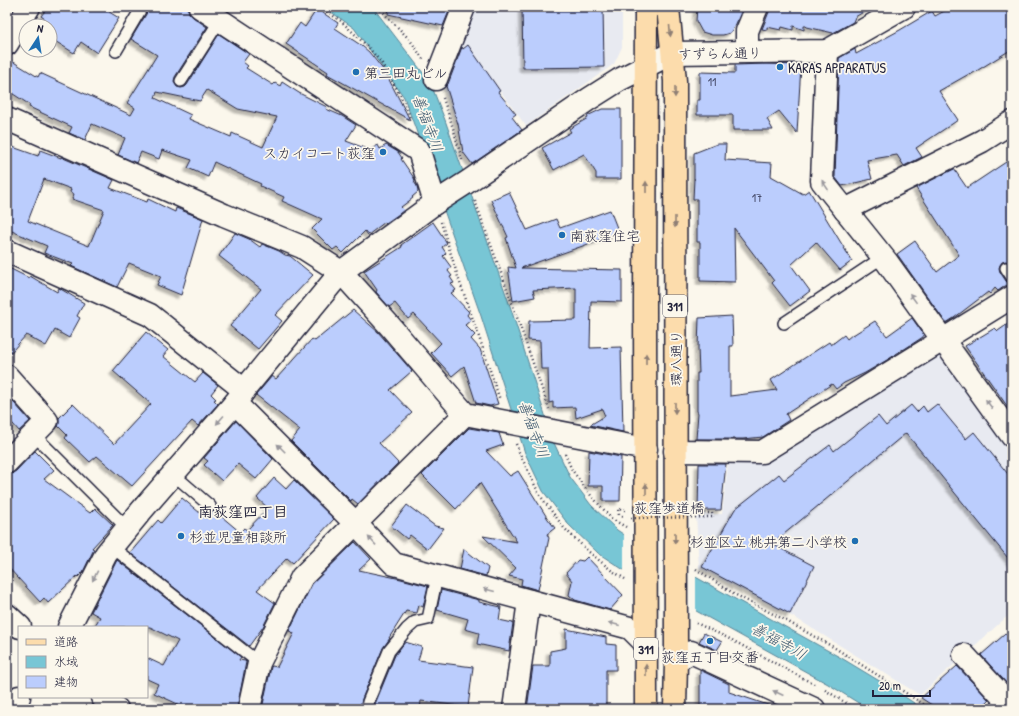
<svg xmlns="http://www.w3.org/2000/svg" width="1019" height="716" font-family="'Patrick Hand','Klee One',sans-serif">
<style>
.built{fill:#e8eaf1}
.water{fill:#78c6d5;stroke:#568497}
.pier{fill:#fbf7ec}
.building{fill:#bbcdfd;stroke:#22223b;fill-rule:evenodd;filter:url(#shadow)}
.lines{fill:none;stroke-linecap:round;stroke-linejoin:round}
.service-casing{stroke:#22223b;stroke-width:14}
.minor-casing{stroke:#22223b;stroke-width:25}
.tertiary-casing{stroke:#22223b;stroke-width:25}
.primary-casing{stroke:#22223b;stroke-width:25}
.path{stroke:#22223b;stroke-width:2.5;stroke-dasharray:1 3;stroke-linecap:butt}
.service{stroke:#fbf7ec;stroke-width:11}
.minor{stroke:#fbf7ec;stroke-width:22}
.tertiary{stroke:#fbf7ec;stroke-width:22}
.primary{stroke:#fcdcac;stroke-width:22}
.path-bridge{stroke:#22223b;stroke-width:2.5;stroke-dasharray:1 3;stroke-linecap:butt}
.oneway{fill:#8f7f74}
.oneway2{fill:#99979c}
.poi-dot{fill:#1f6fb2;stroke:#fbf7ec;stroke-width:1.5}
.labels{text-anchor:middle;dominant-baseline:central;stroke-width:3.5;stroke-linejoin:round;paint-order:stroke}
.number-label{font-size:12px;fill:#484d6c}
.shield{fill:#fbf7ec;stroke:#636270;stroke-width:1}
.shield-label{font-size:13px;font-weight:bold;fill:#22223b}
.street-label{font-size:14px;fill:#22223b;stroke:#fbf7ec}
.poi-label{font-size:14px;fill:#22223b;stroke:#fbf7ec;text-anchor:start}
.water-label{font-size:15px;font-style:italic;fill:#405b71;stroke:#fbf7ec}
.neighbourhood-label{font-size:15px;font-weight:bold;fill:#22223b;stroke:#fbf7ec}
</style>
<defs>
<filter id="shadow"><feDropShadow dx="-3.5" dy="3.5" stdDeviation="1" flood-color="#0004"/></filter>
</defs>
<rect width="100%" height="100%" fill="#fbf7ec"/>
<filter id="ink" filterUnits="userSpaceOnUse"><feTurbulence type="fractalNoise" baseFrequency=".025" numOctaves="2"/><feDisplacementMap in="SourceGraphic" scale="8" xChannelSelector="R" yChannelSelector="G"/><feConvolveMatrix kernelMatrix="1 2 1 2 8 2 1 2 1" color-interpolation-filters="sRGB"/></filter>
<g filter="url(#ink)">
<!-- built -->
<g class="built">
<path d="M468,7h154v40l-8,17 -88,62 -25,-34 -44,32 -16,-44z"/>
<path d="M938,353l74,104v155l-92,83 -123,-76 -98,-51 -3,-54h26l6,-51h38z"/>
</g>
<!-- water -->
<path class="water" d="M324,7h47l4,3 55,72 15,38 65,186 44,137 16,34 21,28 26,25 30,20 196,109 53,32 27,18h-55l-40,-25 -195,-108 -35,-23 -30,-29 -25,-33 -18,-38 -44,-137 -65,-186 -12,-33 -50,-69z"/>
<!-- pier -->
<path class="pier" d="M624,532l24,16 48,26v39l-72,-41z"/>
<!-- building -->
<g class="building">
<path d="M48,7h53l18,11 -22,35 -16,-11 -7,11 -24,-15v-12h-10l5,-7 -4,-3z"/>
<path d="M149,7h36l3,2 1,4 4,4 14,10 -32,50 -1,4 1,3 2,3 4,1 4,-1 2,-2 32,-51 30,20 -6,8 5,4 -2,2 27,17 2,-2 5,3 2,-4 17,11 28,14 -1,2 16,7 14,9 -10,16 24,9 8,-5 2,4 6,-4 12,7 4,6 -1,1 13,19 1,3 -1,1 3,4 1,6 -6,5 1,1 -12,9 3,3 -5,4 -13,9 -1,-1 -17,13 -3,-4 -22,22 -6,-6 -4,3 -21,-21 10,-10 -40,-18 2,-4 -24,-11 1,-2 -47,-22 -6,15 -20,-9 4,-8 -30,-10 -3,9 -18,-7 -5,11 -18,-8 7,-17 -33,-14 -7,16 -16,-7 3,-6 -43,-20 1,-2 -23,-15v-32l31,19 2,-4 91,42 4,-7 -8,-5 30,-48 -26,-16 17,-28zM207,90l31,19 39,8 -14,30 -31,-14 -1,4 -42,-18 2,-4 -36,-17 2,-6 43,9z"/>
<path d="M389,7h51l10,2 -7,17 -55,-12z"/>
<path d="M522,7h81l1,60 -81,1z"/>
<path d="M697,7h46l-7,17 -6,9 -7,2h-11l-10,-3 -6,-11z"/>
<path d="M769,7h103l-17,10 -2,5 -20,11 -26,-6 -1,-1h-2v4l-11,-4v4l-11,-3 -1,3 -14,-3v3l-5,-1 7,-17z"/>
<path d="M952,7h60v42l-42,26 -1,-1 -30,17 19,29 -42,28 6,9 -18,9 -7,-11 -30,5 5,19 -30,7 -7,-9 4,-119 16,-9 1,5 44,-24 32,-19 3,5z"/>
<path d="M317,9l21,14 -3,5 27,18 7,6 16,20 25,48 -83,-46 1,-2 -42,-28 14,-21 5,4z"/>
<path d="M468,45l32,46 -2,1 18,22 -4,3 10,13 -50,34 -9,-12 -5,-28 -12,-38 2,-2 14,-37 1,2z"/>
<path d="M765,64l36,1 -4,68 -18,-22 -12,8 6,11h-40v-15h-36v-15h3v-28l35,1v-8z"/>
<path d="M602,109h19v70h-25v-6l-12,-19 -30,16 -12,-22 29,-16 -2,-3 19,-11 -1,-2z"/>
<path d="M717,144h9l-1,16 47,3 -1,13 32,18 6,-4 43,71 -12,9 -24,-28 -25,23 19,26 -20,15 -18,-23 2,-2 -40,-53 1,54 -35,-1v-39h-3v-43h-4l1,-20h1h-1v-26z"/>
<path d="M7,145l31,11 2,-6 21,8v-1l53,23 -4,8 37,14 1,-3 27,13 1,-4 27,11 -22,76 -24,-10 4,-9 -32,-13 -12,24 -46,-21 2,-2 -29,-11 3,-7 -40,-17zM44,179l27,10 -1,3 4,2 -2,5 32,11 -15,36 -61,-25z"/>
<path d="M1012,158v104l-2,1 -4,-2 -4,1 -2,3 -1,3 1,4 6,9 5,4 -6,1 -7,5 -3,-3 -5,6 -2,-2 -34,26 -8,5 -49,-69 18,-13 22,31 22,-17 -43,-67 38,-19 13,19z"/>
<path d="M509,192l18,38 29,-11 4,9 50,-18 9,23 -98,35 101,2v32l-31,-1 -1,47 31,-1 2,85 -33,-7 15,-9 -3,-7 -26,9 -1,-11 -22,1v-6l-4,1 -1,-34h-7l-1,-28 -12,-1 1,-19 47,-1v-32l-43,2 2,7 -22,4 -5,-34 8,1 -10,-30 2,-1 -17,-37z"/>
<path d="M433,222l14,21 -5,4 4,6 -3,3 8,11 -3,4 4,5 -2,1 4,6 -3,1 5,6 -5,3 18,19 -2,3 4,5 -6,5 10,10 -4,4 9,10 18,55 -8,2 -14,-3 -12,-37 -12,10 -21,-23 10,-10 -27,-29 -6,5 -13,-16 -6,4 -13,-15 1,-2 -13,-19 38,-24 -1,-2z"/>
<path d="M235,233l14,6 11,8 2,-3 17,7 6,4 5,1 23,19 -38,40 7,6 -24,28 -28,-23 31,-37 -42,-33z"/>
<path d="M7,267l22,11 1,-2 27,16 2,-4 25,15 -7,13 3,2 -11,20 -14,-8 -9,16 -20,-11 -19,22z"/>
<path d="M353,310l25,22 34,39 -22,19 22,23 -33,30 19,20 -40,41 -6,-5 -1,2 -60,-60 9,-11 -44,-35 16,-19 4,3 36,-40 3,2z"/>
<path d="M732,316l1,30h-3v50l47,-6 -6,-10 58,-38 2,3 13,-10 3,4 6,-5v1l22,-14 12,15 25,-18 12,17 -1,2 -20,13v-1l-11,8 -27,16 -21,10 -8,6 -4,-5 -46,30 3,6 -26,17 -20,2h-47l2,-26 -1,-2v-38h2l-1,-25 1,-30z"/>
<path d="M1012,321v92l-47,-67 30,-18 3,3z"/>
<path d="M146,332l22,18 -5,6 32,26 8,-9 15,12 -7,9 5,5 -2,1 4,4 -20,22 -6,-5 -60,65 -35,-30 -7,6 -25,-24 2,-3 -9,-9 1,-2v-6l14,-14 41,40 37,-40 -38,-33z"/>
<path d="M7,395l23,26 -11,10 -12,-14z"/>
<path d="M937,404l29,35 8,-7 38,47v84l-106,-130 -134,111 42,22 -24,48 -88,-47 33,-58 38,-30 6,-5 5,6 46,-35 4,6 44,-35 8,10 25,-21 6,7 6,-6 4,6z"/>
<path d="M236,421l37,38 -17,20 -18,-15 -16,17 -18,-16 4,-4 -4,-3z"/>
<path d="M469,428l30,5 4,12 -17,6 24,25 8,-5 30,48 7,9 -8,6 2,4 -11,52 -17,-5 1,-6 -13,-3 7,-8 -33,-32 34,6 -37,-59 -10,11 -14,15 -34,-34z"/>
<path d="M35,451l19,19 -10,9 46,34 5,-5 18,17 -21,23 2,1 -11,23 -5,5 -1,-1 -29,27 -4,-5 -4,4 -33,-36v-92h4l5,-3z"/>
<path d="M589,451l32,6 -1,44h-17v-15h-15z"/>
<path d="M699,464h27l-5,46h-23z"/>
<path d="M274,478l12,11 8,-9 40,39 -41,44 -6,-5 -30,32 18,13 -12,24 -14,19 -119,-93 28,-33 3,3 21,-25 24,20 5,-5 4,-2 25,21 4,-4 3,2 21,-22 -11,-10z"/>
<path d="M407,505l28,21 9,2 -16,21 -18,-14 -3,4 -16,-13z"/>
<path d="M355,542l16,17 -12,11 42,9 27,7 -5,21 -4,-2 -2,8 -11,-2 -17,27h1l-7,10 -21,51 -2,10h-98l9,-42 1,-1 5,1 17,-34 -5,-2 23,-47z"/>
<path d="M464,549l24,19 -2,8 -26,-7z"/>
<path d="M587,557l36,38 -13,15 -35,-10 -6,-5 3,-14 -6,-8 12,-13 5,1z"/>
<path d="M117,560l124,97 -2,3 6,1 1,1 -9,47h-41l-14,-3 -28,-13 4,-9 -11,-5v-21l17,8 14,-25 -28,-14h-56l6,-10 -9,-5z"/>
<path d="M441,590l38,10v2l22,5 -2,13 14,3 -4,28 -32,-7 2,-11 -14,-4 3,-10 -31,-9z"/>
<path d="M1012,628v51l-5,5 -26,-29z"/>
<path d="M566,629l40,8v7l10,1v25h-10v39h-79l6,-43h17v-15l16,-3z"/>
<path d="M704,633l18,9 -5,8 -18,-8z"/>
<path d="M405,642l17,5 -4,13 55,7 -5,40 -47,-6 -1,8h-46l1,-5 20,-49z"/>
<path d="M957,666l32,34 -9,9h-42l-17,-11z"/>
<path d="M700,670l29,14v8l42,14 -1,3h-70z"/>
</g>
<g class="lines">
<defs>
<g id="service">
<path d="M116,51l26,-44"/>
<path d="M181,81l39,-61"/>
<path d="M1006,268l6,9"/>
<path d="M784,323l99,-66"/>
<path d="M34,435l93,93"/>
<path d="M173,474l37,32"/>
<path d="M112,547l147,116"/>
<path d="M367,709l1,-7 21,-51 18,-22 8,-7 13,-3 9,-43"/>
</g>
<g id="minor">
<path d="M200,7l219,144 16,52"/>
<path d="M7,44l22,-37"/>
<path d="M827,51l-5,130 65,81 125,174"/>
<path d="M747,52v-21l10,-24"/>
<path d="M672,53l155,-2 77,-44"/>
<path d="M436,79l28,-72"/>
<path d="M7,119l217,96 78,32 39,25 48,53 76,89 181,35"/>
<path d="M845,210l137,-69 30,-19"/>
<path d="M7,376l40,45 -40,41"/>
<path d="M235,403l121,121 38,40 236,64 16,16"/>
<path d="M675,451l87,1 250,-155"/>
<path d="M7,615l13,12"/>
<path d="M69,627l37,-73 36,-44 93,-107 9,-12"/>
<path d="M964,655l48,52"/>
<path d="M676,661l15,-9 123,57"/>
<path d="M102,697l15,12"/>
<path d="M7,708l12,-11"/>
<path d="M249,709l10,-46 43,-86 163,-163"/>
<path d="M514,709l15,-108"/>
</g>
<path id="tertiary" d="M7,251l143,64 94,75 97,-118 94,-69 31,-20 123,-84 30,-19 53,-27"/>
<g id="primary">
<path d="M668,7l7,74 1,580 -1,48"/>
<path d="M646,709l-1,-404 1,-298"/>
</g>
</defs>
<!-- service casing -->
<use href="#service" class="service-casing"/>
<!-- minor casing -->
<use href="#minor" class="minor-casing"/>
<!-- tertiary casing -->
<use href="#tertiary" class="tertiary-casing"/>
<!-- primary casing -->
<use href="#primary" class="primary-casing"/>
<!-- path -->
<g class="path">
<path d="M320,7l21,14 27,26 13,15 18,31 9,18 2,9"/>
<path d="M378,7l32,33 13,19"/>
<path d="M443,98l11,33 8,29"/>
<path d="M475,201l37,102 37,106"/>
<path d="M441,222l17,55 19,54 23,69"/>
<path d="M516,444l3,8 20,42 25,34 25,24 22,18 14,9"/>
<path d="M565,454l7,16 16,22 24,27 14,8"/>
<path d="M625,510l-7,-1 1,6 6,2"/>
<path d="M696,513h16l1,4"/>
<path d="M696,569l40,26 47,24 52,29 96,61"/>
<path d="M696,623l32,15 86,46"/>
<path d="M825,690l31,19"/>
</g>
<!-- service -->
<use href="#service" class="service"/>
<!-- minor -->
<use href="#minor" class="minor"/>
<!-- tertiary -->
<use href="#tertiary" class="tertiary"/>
<!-- primary -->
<use href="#primary" class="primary"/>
<!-- path-bridge -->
<path class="path-bridge" d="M631,518l82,-1"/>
</g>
<!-- one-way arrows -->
<defs><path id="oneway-solid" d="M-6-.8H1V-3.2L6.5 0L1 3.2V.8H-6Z"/></defs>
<g class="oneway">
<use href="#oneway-solid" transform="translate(670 31) rotate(85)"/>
<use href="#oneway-solid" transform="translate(675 92) rotate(90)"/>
<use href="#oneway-solid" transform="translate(646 187) rotate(-90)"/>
<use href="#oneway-solid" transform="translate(675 222) rotate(90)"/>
<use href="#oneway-solid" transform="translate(646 359) rotate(-90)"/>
<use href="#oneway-solid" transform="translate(675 408) rotate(90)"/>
<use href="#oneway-solid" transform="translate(646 489) rotate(-90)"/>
<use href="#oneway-solid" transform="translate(675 538) rotate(90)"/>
<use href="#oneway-solid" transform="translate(646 670) rotate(-90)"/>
</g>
<g class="oneway2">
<use href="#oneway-solid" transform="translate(825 185) rotate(-124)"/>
<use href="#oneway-solid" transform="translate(913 298) rotate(-126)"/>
<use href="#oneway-solid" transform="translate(989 404) rotate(-126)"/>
<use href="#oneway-solid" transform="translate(220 420) rotate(131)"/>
<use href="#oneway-solid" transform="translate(281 448) rotate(-135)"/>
<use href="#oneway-solid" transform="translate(372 541) rotate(-133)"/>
<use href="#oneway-solid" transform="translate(95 576) rotate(117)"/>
<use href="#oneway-solid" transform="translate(489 590) rotate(-165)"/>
<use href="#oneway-solid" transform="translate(614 624) rotate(-165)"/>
<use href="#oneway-solid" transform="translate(778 693) rotate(-155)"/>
</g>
</g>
<!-- markers -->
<g class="poi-dot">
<circle cx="780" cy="67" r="4"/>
<circle cx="356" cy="72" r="4"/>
<circle cx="383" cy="152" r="4"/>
<circle cx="562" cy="235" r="4"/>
<circle cx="181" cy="536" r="4"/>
<circle cx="855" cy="541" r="4"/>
<circle cx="710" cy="641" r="4"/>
</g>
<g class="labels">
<!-- number labels -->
<g class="number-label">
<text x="712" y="81">11</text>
<text x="757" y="197">17</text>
</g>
<!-- shield labels -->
<g class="shield">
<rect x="663" y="295" width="24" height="22" rx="3"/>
<rect x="634" y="638" width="24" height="22" rx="3"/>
</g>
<g class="shield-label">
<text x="675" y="306">311</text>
<text x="646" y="649">311</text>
</g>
<!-- street labels -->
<g class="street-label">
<text transform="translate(720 53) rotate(-1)">すずらん通り</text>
<text transform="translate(675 358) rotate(-90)">環八通り</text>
<text x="669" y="507">荻窪歩道橋</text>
</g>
<!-- poi labels -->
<g class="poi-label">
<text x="788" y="67">KARAS APPARATUS</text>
<text x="364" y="72">第三田丸ビル</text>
<text x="375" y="152" text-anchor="end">スカイコート荻窪</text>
<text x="570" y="235">南荻窪住宅</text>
<text x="189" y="536">杉並児童相談所</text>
<text x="847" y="541" text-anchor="end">杉並区立 桃井第二小学校</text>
<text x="710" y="656" text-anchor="middle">荻窪五丁目交番</text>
</g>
<!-- water labels -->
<g class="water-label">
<text transform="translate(428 123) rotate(70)">善福寺川</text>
<text transform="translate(534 429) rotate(70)">善福寺川</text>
<text transform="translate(779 641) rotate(29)">善福寺川</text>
</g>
<!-- neighbourhood labels -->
<g class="neighbourhood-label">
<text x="243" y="511">南荻窪四丁目</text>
</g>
</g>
<!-- margin -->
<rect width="1019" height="716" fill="none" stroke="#fbf7ec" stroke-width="24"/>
<rect x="12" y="12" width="995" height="692" fill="none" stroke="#22223b" stroke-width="1.5" filter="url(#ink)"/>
<!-- legend -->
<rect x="18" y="626" width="130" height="72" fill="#fbf7ec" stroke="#a4a2a5"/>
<rect x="26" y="639" width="20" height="6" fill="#fcdcac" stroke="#a4a2a5"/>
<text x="54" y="646" font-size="12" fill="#22223b">道路</text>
<rect x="26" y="656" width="20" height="12" fill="#78c6d5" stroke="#a4a2a5"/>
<text x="54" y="666" font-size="12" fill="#22223b">水域</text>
<rect x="26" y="676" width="20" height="12" fill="#bbcdfd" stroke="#a4a2a5"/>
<text x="54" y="686" font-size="12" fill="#22223b">建物</text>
<!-- north arrow -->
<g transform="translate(38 38) rotate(12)"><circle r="19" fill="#fbf7ec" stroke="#a4a2a5"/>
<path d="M0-3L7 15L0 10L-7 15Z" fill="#1f6fb2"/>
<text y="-6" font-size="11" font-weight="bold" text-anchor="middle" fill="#22223b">N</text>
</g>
<!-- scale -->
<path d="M873 690v6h57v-6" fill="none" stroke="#22223b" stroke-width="2"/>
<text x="879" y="690" font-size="12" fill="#22223b" stroke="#fbf7ec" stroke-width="3" paint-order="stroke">20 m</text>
</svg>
